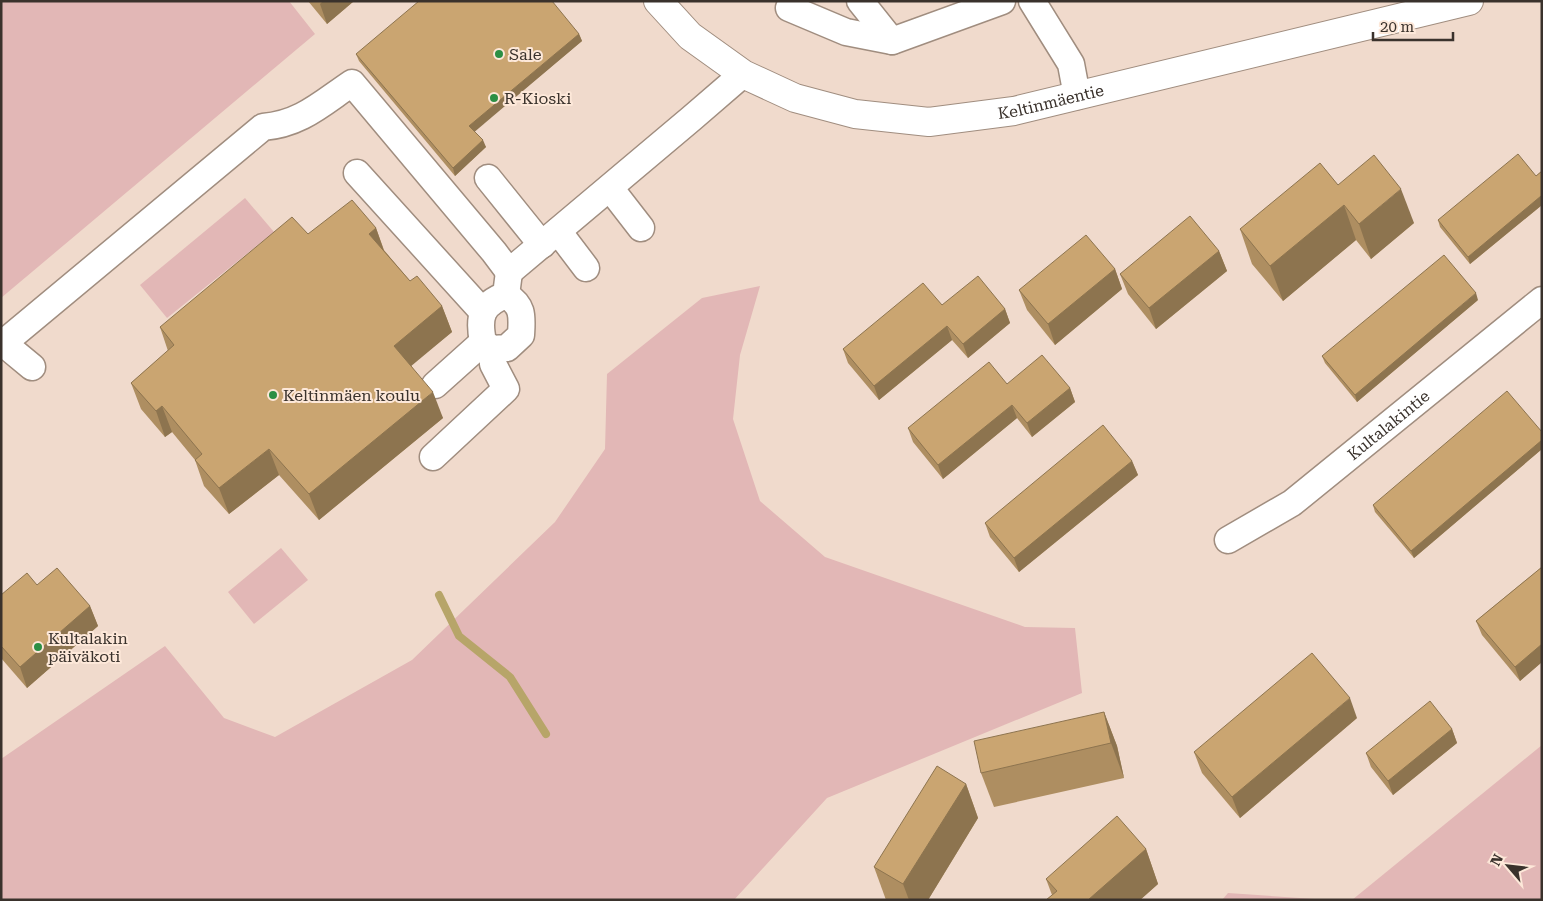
<svg xmlns="http://www.w3.org/2000/svg" width="1543" height="901" font-family="'Roboto Serif',serif">
<style>
.green{fill:#e2b7b6}
.lines{fill:none;stroke-linecap:round;stroke-linejoin:round}
.stream{stroke:#b7a569;stroke-width:8}
.minor-casing{stroke:#a08d7f;stroke-width:29}
.major-casing{stroke:#a08d7f;stroke-width:30}
.minor{stroke:#fff;stroke-width:26}
.major{stroke:#fff;stroke-width:28}
.wall{fill:#ae8e61}
.shaded-wall{fill:#8d744f}
.building{fill:#caa571;stroke:#8d744f}
.poi-dot{fill:#2c8f44;stroke:#fde8d9;stroke-width:2}
.labels{text-anchor:middle;dominant-baseline:central;stroke-width:4;stroke-linejoin:round;paint-order:stroke}
.poi-label{font-size:16px;fill:#3a322c;stroke:#fde8d9;text-anchor:start}
.street-label{font-size:16px;fill:#3a322c;stroke:#fde8d9}
</style>
<rect width="100%" height="100%" fill="#f0dacc"/>
<!-- green -->
<g class="green">
<path d="M1,1h288l26,33 -314,264z"/>
<path d="M245,198l29,34 -107,86 -27,-33z"/>
<path d="M760,286l-20,69 -7,64 27,82 65,56 200,70 50,1 7,65 -255,105 -93,102h-733v-141l164,-113 59,72 51,19 137,-77 143,-138 50,-73 2,-75 95,-76z"/>
<path d="M281,548l27,32 -54,44 -26,-32z"/>
<path d="M1542,745v155h-190z"/>
<path d="M1228,893l101,7h-107z"/>
</g>
<g class="lines">
<!-- stream -->
<path class="stream" d="M439,595l20,41 51,41 36,57"/>
<defs>
<g id="minor">
<path d="M860,1l32,40"/>
<path d="M1032,1l39,63 6,32"/>
<path d="M789,8l57,24 46,9 110,-40"/>
<path d="M357,173l126,139"/>
<path d="M488,178l54,67"/>
<path d="M610,188l31,40"/>
<path d="M558,231l28,37"/>
<path d="M506,295c18,11 16,22 15,40l-14,13 -15,1 -9,-7c-5,-25 -2,-38 23,-47l3,-23"/>
<path d="M3,343l29,24"/>
<path d="M1,345l262,-218c38,-3 59,-24 89,-44l142,169 15,20 183,-154 51,-44"/>
<path d="M435,385l48,-43"/>
<path d="M433,457l73,-68 -13,-25 -1,-15"/>
<path id="s1" d="M1228,540l64,-37 250,-203"/>
</g>
<g id="major">
<path id="s2" d="M658,1l32,35 53,38 52,24 60,16 74,8 85,-11 455,-110"/>
</g>
</defs>
<!-- minor casing -->
<use href="#minor" class="minor-casing"/>
<!-- major casing -->
<use href="#major" class="major-casing"/>
<!-- minor -->
<use href="#minor" class="minor"/>
<!-- major -->
<use href="#major" class="major"/>
</g>
<!-- wall -->
<g class="wall">
<path d="M308,1h46l-27,23z"/>
<path d="M579,34l3,7 -108,90 12,16 -31,29 -96,-115 -3,-7z"/>
<path d="M1542,171v34l-72,59 -30,-37 -2,-7 98,-44z"/>
<path d="M1338,185l76,38 -43,36 -15,-19 -73,61 -31,-37 -12,-35z"/>
<path d="M376,228l8,22 26,31 32,25 10,26 -41,33 32,53 -124,102 -40,-45 -50,39 -25,-28 -9,-26 -23,-28 -7,5 -24,-28 -10,-26 37,-32 -8,-24 148,-93z"/>
<path d="M1219,251l8,20 -71,58 -28,-35 -8,-20z"/>
<path d="M1115,269l7,20 -67,56 -28,-35 -8,-20z"/>
<path d="M1478,300l-121,102 -32,-39 -3,-7z"/>
<path d="M942,305l63,4 5,14 -42,35 -16,-18 -73,60 -31,-37 -5,-14z"/>
<path d="M1007,384l63,4 5,14 -43,35 -15,-19 -74,61 -30,-37 -5,-14z"/>
<path d="M1542,432v17l-128,109 -39,-46 -2,-7z"/>
<path d="M1132,461l6,14 -119,97 -29,-35 -5,-14z"/>
<path d="M1542,567v95l-22,19 -38,-46 -6,-14z"/>
<path d="M37,585l53,21 8,20 -71,62 -26,-30v-63z"/>
<path d="M1104,712l13,34 7,32 -130,29 -13,-34z"/>
<path d="M1357,718l-117,100 -38,-45 -8,-21z"/>
<path d="M1452,729l5,14 -64,52 -22,-28 -5,-14z"/>
<path d="M966,784l12,34 -50,82h-42l-12,-33z"/>
<path d="M1146,849l12,35 -18,16h-94l6,-5 -6,-16z"/>
</g>
<!-- shaded-wall -->
<g class="shaded-wall">
<path d="M323,1h31l-27,23 -7,-20z"/>
<path d="M579,34l3,7 -110,93 -3,-8z"/>
<path d="M483,140l3,7 -31,29 -2,-8z"/>
<path d="M1401,189l13,34 -43,36 -12,-35z"/>
<path d="M1541,196l1,9 -72,59 -2,-7z"/>
<path d="M1344,205l12,35 -73,61 -13,-35z"/>
<path d="M376,228l9,26 -16,-20z"/>
<path d="M1219,251l8,20 -71,58 -7,-21z"/>
<path d="M1115,269l7,20 -67,56 -7,-21z"/>
<path d="M1476,293l2,7 -121,102 -2,-7z"/>
<path d="M442,306l10,26 -48,40 -10,-26z"/>
<path d="M1005,309l5,14 -42,35 -5,-14z"/>
<path d="M947,326l5,14 -73,60 -5,-14z"/>
<path d="M1070,388l5,14 -43,35 -5,-14z"/>
<path d="M433,392l10,26 -124,102 -10,-26z"/>
<path d="M1012,405l5,13 -74,61 -5,-14z"/>
<path d="M162,406l10,26 -7,5 -9,-26z"/>
<path d="M1542,440v9l-128,109 -3,-7z"/>
<path d="M269,449l10,26 -50,39 -10,-26z"/>
<path d="M1132,461l6,14 -119,97 -5,-14z"/>
<path d="M90,606l8,20 -71,62 -7,-21z"/>
<path d="M1542,644v18l-22,19 -5,-14z"/>
<path d="M1350,698l7,20 -117,100 -8,-21z"/>
<path d="M1104,712l13,34 7,32 -13,-35z"/>
<path d="M1452,729l5,14 -64,52 -5,-14z"/>
<path d="M966,784l12,34 -50,82h-19l-6,-16z"/>
<path d="M1146,849l12,35 -18,16h-52z"/>
</g>
<!-- building -->
<g class="building">
<path d="M419,1h133l27,33 -110,92 14,14 -30,28 -97,-114z"/>
<path d="M1518,154l18,22 6,-5v25h-1l-73,61 -30,-37z"/>
<path d="M1374,155l27,34 -42,35 -15,-19 -74,61 -30,-37 80,-66 18,22z"/>
<path d="M352,200l24,28 -7,6 41,47 7,-5 25,30 -48,40 39,46 -124,102 -40,-45 -50,39 -24,-28 7,-6 -40,-48 -6,5 -25,-28 43,-38 -14,-18 132,-110 16,17z"/>
<path d="M1190,216l29,35 -70,57 -29,-34z"/>
<path d="M1086,235l29,34 -67,55 -29,-34z"/>
<path d="M1444,255l32,38 -121,102 -33,-39z"/>
<path d="M978,276l27,33 -42,35 -16,-18 -73,60 -31,-37 80,-66 19,22z"/>
<path d="M1042,355l28,33 -43,35 -15,-18 -74,60 -30,-37 81,-66 18,22z"/>
<path d="M1507,391l35,41v8l-131,111 -38,-46z"/>
<path d="M1103,425l29,36 -118,97 -29,-35z"/>
<path d="M1542,567v77l-27,23 -39,-46z"/>
<path d="M57,568l33,38 -70,61 -19,-21v-51l26,-22 10,12z"/>
<path d="M1312,653l38,45 -118,99 -38,-45z"/>
<path d="M1430,701l22,28 -64,52 -22,-28z"/>
<path d="M1104,712l7,31 -130,30 -7,-32z"/>
<path d="M937,766l29,18 -63,100 -29,-17z"/>
<path d="M1117,816l29,33 -58,51h-42l11,-9 -11,-12z"/>
</g>
<!-- markers -->
<g class="poi-dot">
<circle cx="499" cy="54" r="5"/>
<circle cx="494" cy="98" r="5"/>
<circle cx="273" cy="395" r="5"/>
<circle cx="38" cy="647" r="5"/>
</g>
<g class="labels">
<!-- poi labels -->
<g class="poi-label">
<text x="509" y="54">Sale</text>
<text x="504" y="98">R-Kioski</text>
<text x="283" y="395">Keltinmäen koulu</text>
<text x="48" y="638">Kultalakin<tspan x="48" dy="18">päiväkoti</tspan></text>
</g>
<!-- street labels -->
<g class="street-label">
<text stroke="none"><textPath href="#s2" startOffset="430">Keltinmäentie</textPath></text>
<text stroke="none"><textPath href="#s1" startOffset="198">Kultalakintie</textPath></text>
</g>
</g>
<!-- border -->
<rect width="1543" height="901" fill="none" stroke="#3a322c" stroke-width="5"/>
<!-- north arrow -->
<g transform="translate(1508 866) rotate(298)" stroke="#fde8d9" stroke-width="4" paint-order="stroke">
<path d="M0-4L9 19L0 12L-9 19Z" fill="#3a322c"/>
<text y="-8" font-size="14" font-weight="bold" text-anchor="middle" fill="#3a322c">N</text>
</g>
<!-- scale -->
<path d="M1373 32v8h80v-8" fill="none" stroke="#3a322c" stroke-width="2.5"/>
<text x="1380" y="32" font-size="15" fill="#3a322c" stroke="#fde8d9" stroke-width="4" paint-order="stroke">20 m</text>
</svg>
